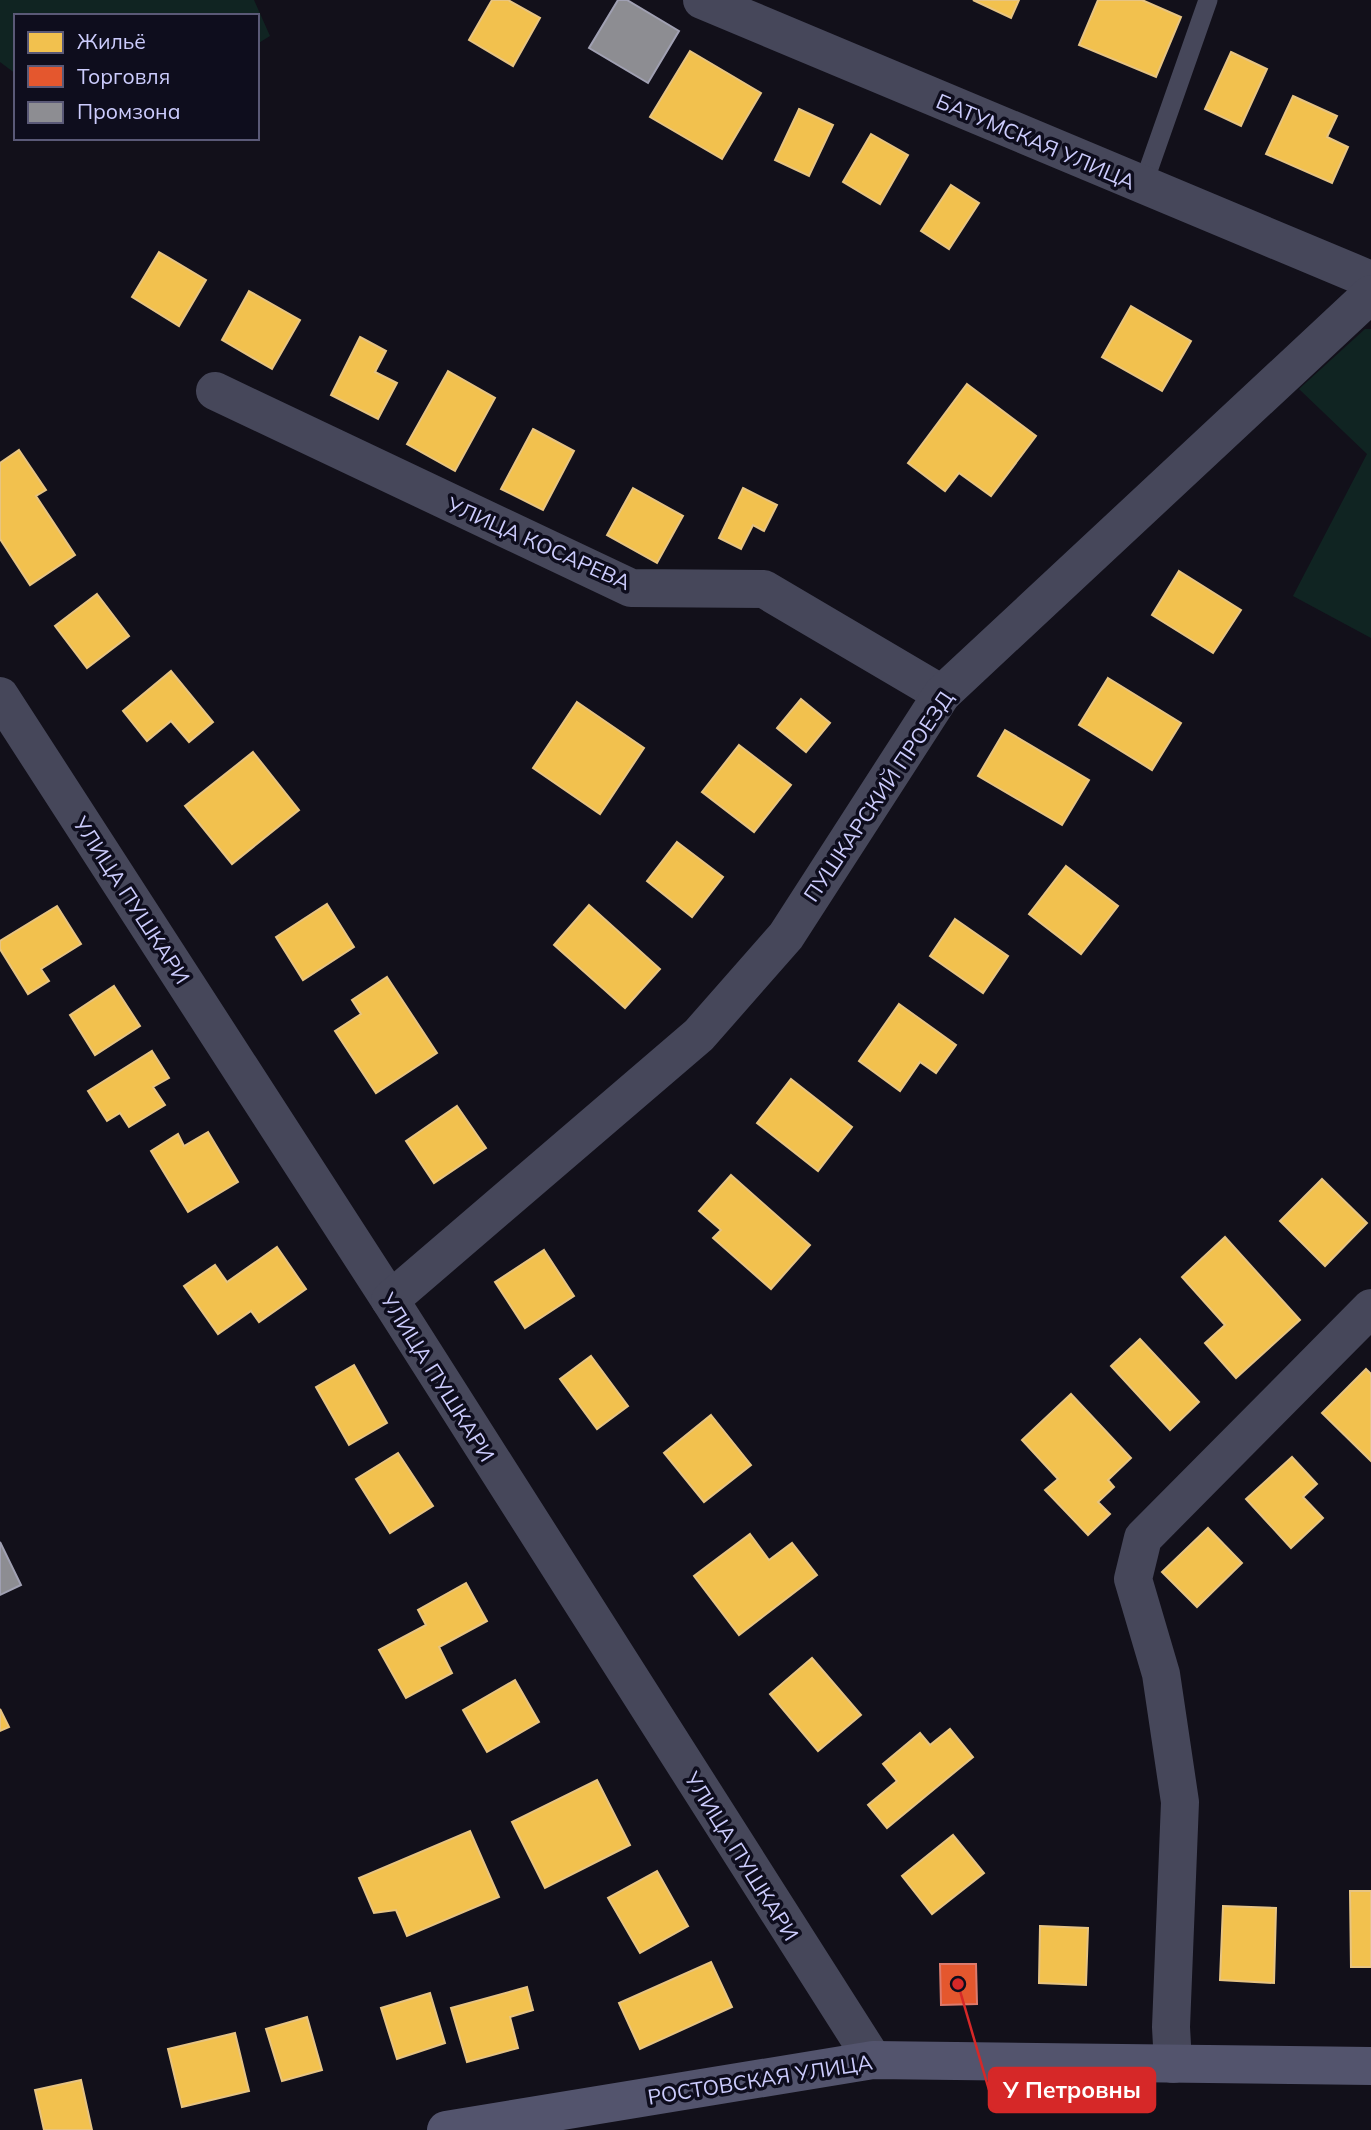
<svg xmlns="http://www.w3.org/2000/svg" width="1371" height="2130" font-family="Mulish,sans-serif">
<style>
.green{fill:#102422}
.homes{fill:#f2c14e;stroke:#e7c482;stroke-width:2}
.shops{fill:#e4572e;stroke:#dd7a6c;stroke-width:2}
.industry{fill:#8d8d92;stroke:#a0a0b2;stroke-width:2}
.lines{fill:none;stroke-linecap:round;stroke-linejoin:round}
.lane{stroke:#46475a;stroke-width:19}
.street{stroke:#46475a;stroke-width:38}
.secondary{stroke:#53546d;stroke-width:38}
.labels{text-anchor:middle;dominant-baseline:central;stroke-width:7;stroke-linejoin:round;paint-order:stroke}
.street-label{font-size:21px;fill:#ccccfd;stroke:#0e0d1d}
.leader{fill:none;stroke:#d62828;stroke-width:2.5}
.callout-dot{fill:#d62828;stroke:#0e0d1d;stroke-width:2.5}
.callout{fill:#d62828;stroke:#d62828;stroke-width:2.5}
.callout-label{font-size:23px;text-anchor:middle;font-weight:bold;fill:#fff}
</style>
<rect width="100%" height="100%" fill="#12101a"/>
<!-- green -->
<g class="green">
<path d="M0,0h254l16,36 -13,8v-28h-241v58l-16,-12z"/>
<path d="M1365,329h6v309l-78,-42 74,-142 -68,-65z"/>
</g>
<!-- homes -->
<g class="homes">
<path d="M492,0h16l32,18 -27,48 -44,-26z"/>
<path d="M973,0h46l-8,18z"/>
<path d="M1098,0h44l39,17 -25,60 -77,-32z"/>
<path d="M690,51l71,42 -39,66 -72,-42z"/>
<path d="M1231,52l36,17 -26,57 -36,-17z"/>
<path d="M1293,96l44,20 -10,21 21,10 -16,36 -66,-29z"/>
<path d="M799,109l34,16 -24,51 -34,-16z"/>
<path d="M871,134l37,21 -28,49 -37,-22z"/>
<path d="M951,185l28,18 -30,46 -28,-18z"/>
<path d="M159,252l47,28 -27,46 -47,-29z"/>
<path d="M249,291l51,29 -28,49 -50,-29z"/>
<path d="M1131,306l60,35 -29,50 -60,-34z"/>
<path d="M360,337l26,14 -11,21 22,11 -19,36 -47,-24z"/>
<path d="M448,371l47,27 -40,73 -48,-27z"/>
<path d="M967,384l69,52 -45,60 -32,-23 -14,18 -37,-28z"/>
<path d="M533,429l41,22 -31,59 -42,-21z"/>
<path d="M19,450l27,40 -10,6 39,59 -45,30 -30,-46v-76z"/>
<path d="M633,488l50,28 -26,47 -50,-28z"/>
<path d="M743,488l34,17 -13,26 -11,-6 -12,24 -22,-11z"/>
<path d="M1179,571l62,39 -28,43 -61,-38z"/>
<path d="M97,594l32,42 -42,32 -32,-42z"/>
<path d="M171,671l42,51 -24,20 -18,-21 -24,20 -24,-30z"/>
<path d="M1108,678l73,45 -29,47 -73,-45z"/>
<path d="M801,699l29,24 -24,29 -29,-24z"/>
<path d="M577,702l67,46 -44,66 -67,-46z"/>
<path d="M1005,730l84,50 -27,45 -84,-49z"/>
<path d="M739,745l52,40 -37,47 -52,-40z"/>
<path d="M253,752l46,58 -67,54 -47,-58z"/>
<path d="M677,842l46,35 -31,40 -45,-36z"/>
<path d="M1066,866l52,40 -37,48 -52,-40z"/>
<path d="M327,904l27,43 -51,33 -27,-43z"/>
<path d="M589,905l71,64 -35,39 -71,-63z"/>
<path d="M57,906l24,38 -40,25 8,12 -21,13 -28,-45v-8z"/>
<path d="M955,919l53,37 -25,37 -53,-37z"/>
<path d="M387,977l50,76 -61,40 -41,-62 26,-17 -9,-14z"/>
<path d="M114,986l26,40 -45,29 -25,-40z"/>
<path d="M899,1004l57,41 -20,28 -16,-11 -20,29 -41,-30z"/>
<path d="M152,1051l17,27 -16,9 12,18 -36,22 -9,-14 -13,8 -19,-30z"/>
<path d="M791,1079l61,48 -34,44 -61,-48z"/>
<path d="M457,1106l29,42 -52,35 -28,-42z"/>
<path d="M208,1132l30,50 -50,30 -37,-61 27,-17 6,12z"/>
<path d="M731,1175l79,70 -39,44 -58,-51 8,-8 -22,-19z"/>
<path d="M1322,1179l45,44 -42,43 -45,-45z"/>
<path d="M1225,1237l75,83 -64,58 -31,-35 20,-18 -43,-48z"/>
<path d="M277,1247l29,42 -47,33 -8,-11 -33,23 -34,-48 31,-21 12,17z"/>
<path d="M544,1250l30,46 -49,32 -30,-46z"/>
<path d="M1140,1339l59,63 -29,28 -59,-64z"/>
<path d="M591,1356l37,50 -31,23 -37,-50z"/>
<path d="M354,1365l33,58 -38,22 -33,-58z"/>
<path d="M1366,1369l5,5v87l-49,-48z"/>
<path d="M1071,1394l60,64 -23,22 6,7 -16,15 12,12 -22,21 -43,-45 13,-11 -36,-39z"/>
<path d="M711,1415l40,50 -47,37 -40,-49z"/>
<path d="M398,1453l35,53 -43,27 -34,-54z"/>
<path d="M1292,1457l25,27 -14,13 20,21 -32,30 -45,-49z"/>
<path d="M1208,1528l34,35 -45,44 -35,-35z"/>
<path d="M750,1534l19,26 23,-17 25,32 -78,60 -45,-59z"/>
<path d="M466,1583l21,38 -48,26 13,26 -46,25 -27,-48 47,-25 -8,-15z"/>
<path d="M812,1658l49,57 -43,36 -48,-57z"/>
<path d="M515,1680l24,42 -52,30 -24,-42z"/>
<path d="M0,1709l9,18 -9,4z"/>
<path d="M950,1729l23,28 -86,71 -19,-23 29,-24 -14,-17 37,-31 10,12z"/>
<path d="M597,1780l33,65 -85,43 -33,-66z"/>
<path d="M470,1831l29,66 -92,39 -11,-26 -22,3 -15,-35z"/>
<path d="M953,1835l31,38 -52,41 -30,-38z"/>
<path d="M657,1871l31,55 -48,27 -32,-55z"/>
<path d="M1350,1891h21v76h-20z"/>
<path d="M1223,1906l53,2 -2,75 -54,-3z"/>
<path d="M1040,1926l48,2 -2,57 -47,-2z"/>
<path d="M711,1962l21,45 -92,42 -21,-46z"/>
<path d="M527,1987l6,23 -23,7 8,31 -51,14 -16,-54z"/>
<path d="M430,1993l15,50 -48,16 -16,-51z"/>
<path d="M307,2017l15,53 -40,11 -16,-52z"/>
<path d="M235,2033l14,58 -67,16 -14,-58z"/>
<path d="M81,2080l11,50h-48l-9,-40z"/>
</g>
<!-- shops -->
<path class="shops" d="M940,1964h36l1,40 -36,1z"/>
<!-- industry -->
<g class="industry">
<path d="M618,0h9l52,31 -31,52 -59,-35z"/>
<path d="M0,1542l21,43 -21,10z"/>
</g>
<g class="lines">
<!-- lane -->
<path class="lane" d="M1143,185l65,-185"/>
<!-- street -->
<g class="street">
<path d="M702,0l669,280"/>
<path d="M215,391l416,197 133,1 178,105"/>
<path d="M0,696l390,604 483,760"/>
<path d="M390,1300l309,-265 87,-99 156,-242 429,-400"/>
<path d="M1173,2064l-2,-37 9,-225 -19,-128 -28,-95 10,-41 228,-230"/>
</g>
<!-- secondary -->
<path class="secondary" d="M446,2130l427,-70 498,6"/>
</g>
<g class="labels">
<!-- street labels -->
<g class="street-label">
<text transform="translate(1036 141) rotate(23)">БАТУМСКАЯ УЛИЦА</text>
<text transform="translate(539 543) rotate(24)">УЛИЦА КОСАРЕВА</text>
<text transform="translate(878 796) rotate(-56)">ПУШКАРСКИЙ ПРОЕЗД</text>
<text transform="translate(132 900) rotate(57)">УЛИЦА ПУШКАРИ</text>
<text transform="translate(438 1377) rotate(58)">УЛИЦА ПУШКАРИ</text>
<text transform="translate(742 1856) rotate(58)">УЛИЦА ПУШКАРИ</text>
<text transform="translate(760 2079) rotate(-9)">РОСТОВСКАЯ УЛИЦА</text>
</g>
</g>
<!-- callouts -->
<path class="leader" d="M958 1984L989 2090"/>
<circle class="callout-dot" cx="958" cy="1984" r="7"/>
<rect class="callout" x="989" y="2068" width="166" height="44" rx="7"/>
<g class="callout-label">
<text x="1072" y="2098">У Петровны</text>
</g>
<!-- legend -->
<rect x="14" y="14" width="245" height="126" fill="#0e0d1d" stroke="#5a5977" stroke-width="2"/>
<rect x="28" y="32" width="35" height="21" fill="#f2c14e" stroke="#5a5977" stroke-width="2"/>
<text x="77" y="49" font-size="21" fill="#ccccfd">Жильё</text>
<rect x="28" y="66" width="35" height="21" fill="#e4572e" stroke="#5a5977" stroke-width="2"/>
<text x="77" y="84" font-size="21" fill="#ccccfd">Торговля</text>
<rect x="28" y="102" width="35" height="21" fill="#8d8d92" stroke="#5a5977" stroke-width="2"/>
<text x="77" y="119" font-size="21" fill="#ccccfd">Промзона</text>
</svg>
